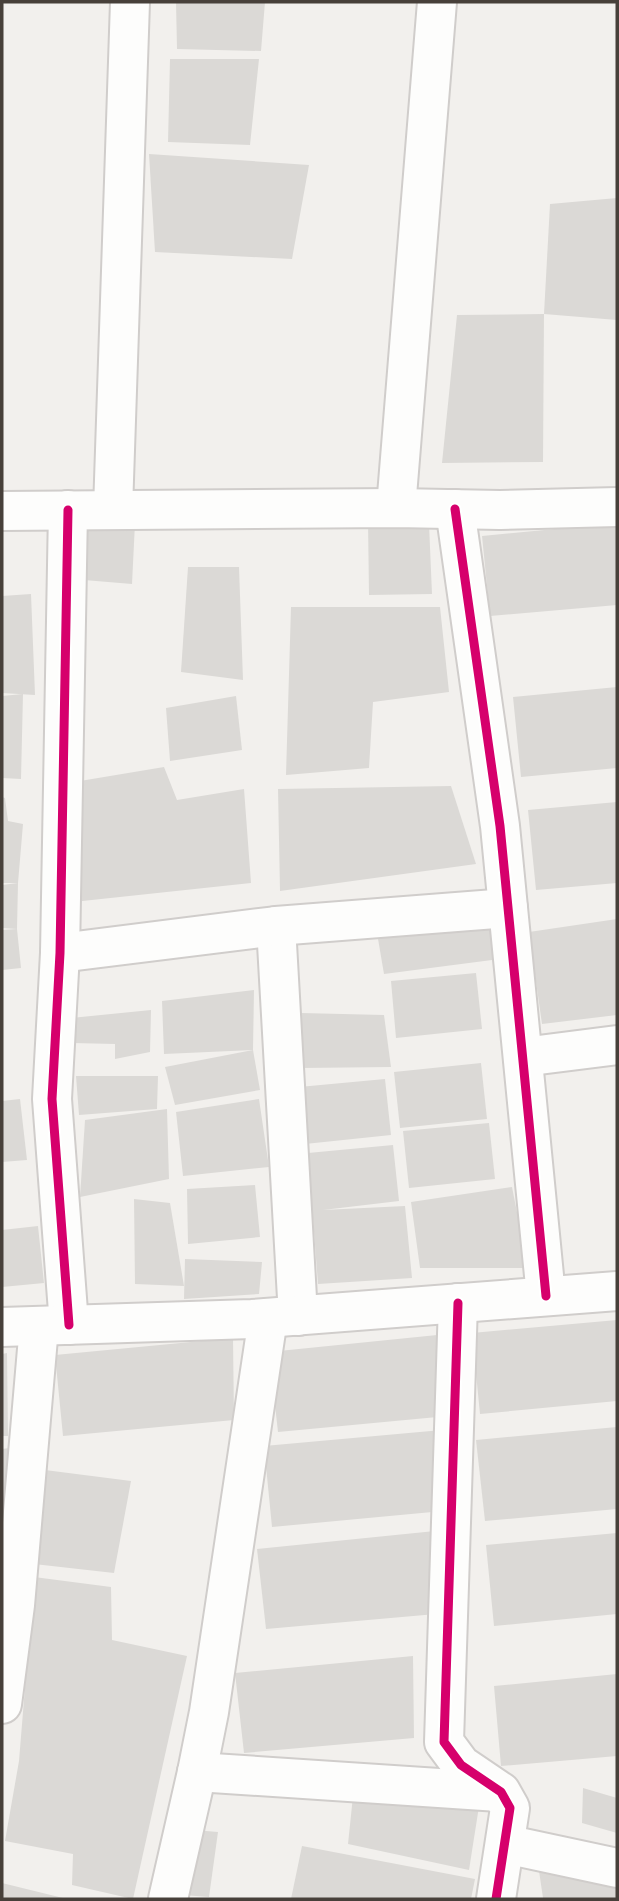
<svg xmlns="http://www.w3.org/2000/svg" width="619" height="1901" font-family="Arial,sans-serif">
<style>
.building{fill:#dbd9d6}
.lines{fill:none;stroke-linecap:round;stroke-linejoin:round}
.street-casing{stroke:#d0cdcb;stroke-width:42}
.street{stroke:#fdfdfc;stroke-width:38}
.cycleway-casing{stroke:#fff;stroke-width:13}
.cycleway{stroke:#d6006c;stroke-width:9}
</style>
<rect width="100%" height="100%" fill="#f2f0ed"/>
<!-- building -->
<g class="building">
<path d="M176,2h89l-4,49 -84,-2z"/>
<path d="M170,59h89l-9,86 -82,-3z"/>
<path d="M149,154l160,11 -17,94 -137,-7z"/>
<path d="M617,198v122l-73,-6 6,-110z"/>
<path d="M544,314l-1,148 -101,1 15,-148z"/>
<path d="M368,521l61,3 3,70 -63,1z"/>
<path d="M135,523l-3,61 -48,-4 4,-56z"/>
<path d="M617,523v82l-127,11 -8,-80z"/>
<path d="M188,567h51l4,113 -62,-8z"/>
<path d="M31,594l4,101 -33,-2v-97z"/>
<path d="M291,607h149l9,85 -76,10 -4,66 -83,7z"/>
<path d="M617,687v81l-96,9 -8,-80z"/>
<path d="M23,694l-2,85 -19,-1v-82z"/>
<path d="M236,696l6,54 -72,11 -4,-53z"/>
<path d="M164,767l13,33 67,-11 7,94 -178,19 1,-120z"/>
<path d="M451,786l25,78 -196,27 -2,-102z"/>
<path d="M2,797l3,1 3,23 15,3 -5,59h-16z"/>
<path d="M617,802v81l-81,7 -8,-80z"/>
<path d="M18,883l-1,46 -15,-1v-43z"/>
<path d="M617,919v96l-75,9 -13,-92z"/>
<path d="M493,920l-1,40 -108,14 -7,-41z"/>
<path d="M17,929l4,39 -19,2v-40z"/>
<path d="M476,973l6,56 -86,9 -5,-57z"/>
<path d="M254,990l-1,60 -89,4 -2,-53z"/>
<path d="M151,1010l-1,42 -35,7v-15l-43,-1 -1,-25z"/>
<path d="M301,1013l83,2 7,52 -90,1z"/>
<path d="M253,1050l7,40 -85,15 -10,-38z"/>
<path d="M481,1063l6,56 -87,9 -6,-56z"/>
<path d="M76,1076h82l-1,33 -78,6z"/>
<path d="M385,1079l6,56 -86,9 -6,-57z"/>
<path d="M20,1099l7,61 -25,2v-61z"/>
<path d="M259,1099l10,68 -86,9 -7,-64z"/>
<path d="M167,1109l2,70 -89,18 5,-77z"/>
<path d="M489,1123l6,56 -86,9 -6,-57z"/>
<path d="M393,1145l6,56 -76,9 82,-4 7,72 -94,6 -10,-131z"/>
<path d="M255,1185l5,52 -72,7 -1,-55z"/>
<path d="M512,1187l16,81h-108l-9,-66z"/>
<path d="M134,1199l36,4 14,83 -49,-2z"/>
<path d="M38,1226l6,57 -42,4v-57z"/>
<path d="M185,1259l77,3 -3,32 -75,5z"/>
<path d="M617,1320v81l-137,13 -8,-81z"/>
<path d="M447,1334l1,82 -170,16 -9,-80z"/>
<path d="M233,1338l1,82 -171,16 -8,-81z"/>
<path d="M7,1353l1,83h-6v-82z"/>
<path d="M617,1427v82l-132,12 -9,-81z"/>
<path d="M442,1430l1,81 -171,16 -8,-81z"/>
<path d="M17,1447l1,82 -16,1v-81z"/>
<path d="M45,1470l86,11 -17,92 -80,-9z"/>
<path d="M435,1531l1,83 -170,15 -9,-80z"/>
<path d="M617,1533v81l-123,12 -8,-81z"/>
<path d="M34,1577l77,10 1,53 75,16 -54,243 -61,-14 1,-31 -68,-13 14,-80z"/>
<path d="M413,1656l1,82 -170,15 -9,-80z"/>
<path d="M617,1674v82l-116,10 -7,-80z"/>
<path d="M583,1788l34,10v35l-35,-10z"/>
<path d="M353,1796l127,4 -11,70 -121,-26z"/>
<path d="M194,1830l24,2 -9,65 -26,-2z"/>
<path d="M302,1846l173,33 -4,20h-180z"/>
<path d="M538,1864l79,16v19l-74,-1z"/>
<path d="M2,1883l61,15v1h-61z"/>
</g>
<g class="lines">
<defs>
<g id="street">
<path d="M396,508l41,-506"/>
<path d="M455,509l45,317 46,470"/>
<path d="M68,510l-8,443 -8,146 17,226"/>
<path d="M113,510l17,-508"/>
<path d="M2,511l394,-3 104,2 117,-3"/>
<path d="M276,926l22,390"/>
<path d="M60,953l216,-27 232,-18"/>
<path d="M523,1057l94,-12"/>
<path d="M458,1303l-14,439 17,23 40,27 9,16 -14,91"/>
<path d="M2,1327l250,-8 365,-28"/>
<path d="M2,1704l13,-99 24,-279"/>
<path d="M197,1772l302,20"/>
<path d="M505,1844l112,24"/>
<path d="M168,1899l29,-127 12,-60 59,-394"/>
</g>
</defs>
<!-- street casing -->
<use href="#street" class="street-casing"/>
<!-- street -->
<use href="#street" class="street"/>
<defs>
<g id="cycleway">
<path d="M455,509l45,317 46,470"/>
<path d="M68,510l-8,443 -8,146 17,226"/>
<path d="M458,1303l-14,439 17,23 40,27 9,16 -14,91"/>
</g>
</defs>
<!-- cycleway casing -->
<use href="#cycleway" class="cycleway-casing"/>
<!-- cycleway -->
<use href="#cycleway" class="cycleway"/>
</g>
<!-- border -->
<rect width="619" height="1901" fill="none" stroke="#47403a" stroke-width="7"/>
</svg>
